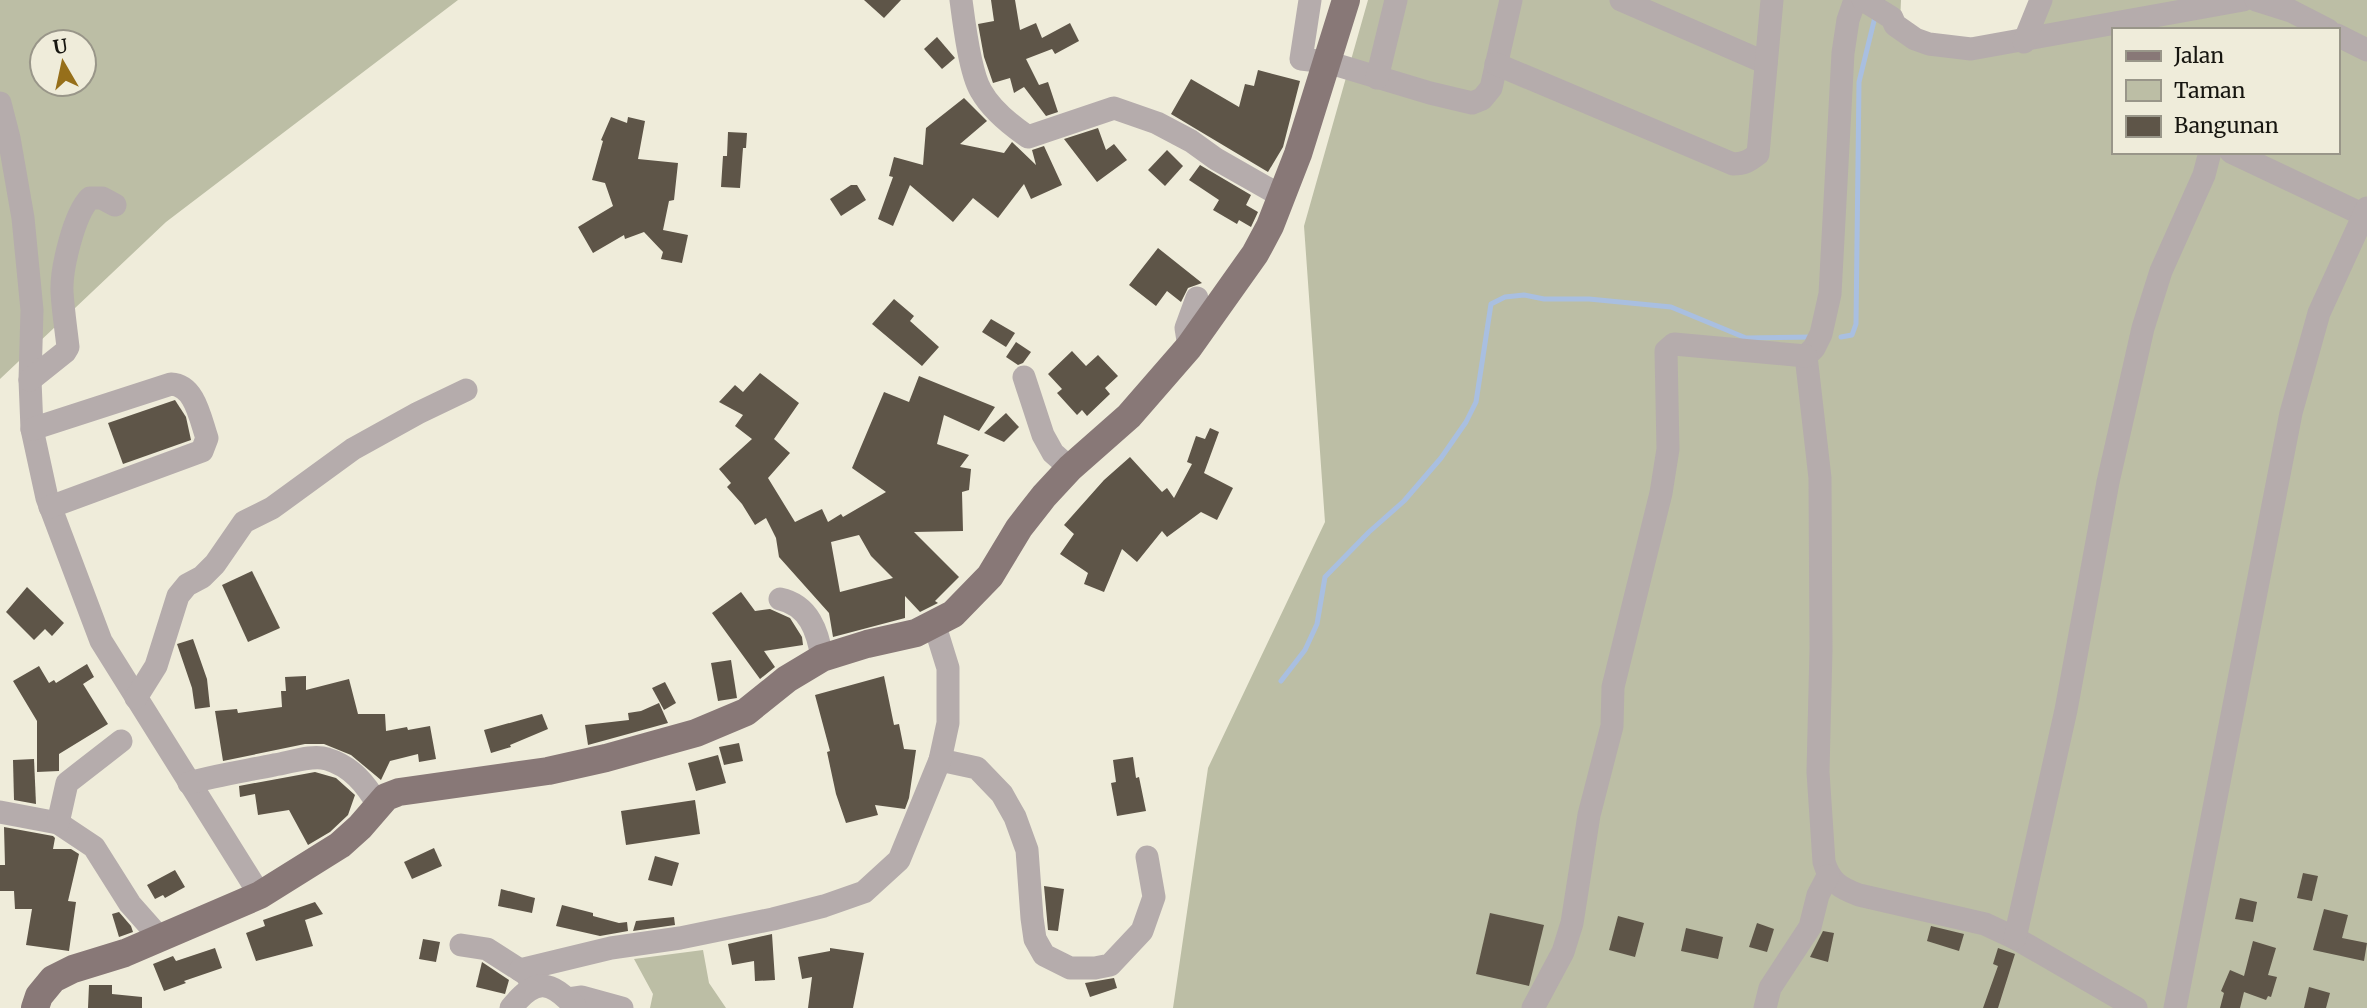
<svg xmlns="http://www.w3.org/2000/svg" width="2367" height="1008" font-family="Merriweather,serif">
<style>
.green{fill:#bcbea5;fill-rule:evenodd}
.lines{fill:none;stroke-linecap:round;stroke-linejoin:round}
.stream{stroke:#a9bfe0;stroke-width:5}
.building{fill:#5e5548;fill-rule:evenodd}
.minor{stroke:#b5acac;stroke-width:23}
.major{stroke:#887877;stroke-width:28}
</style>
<rect width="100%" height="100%" fill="#efecda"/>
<!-- green -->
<g class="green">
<path d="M0,0h458l-292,222 -166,157zM42,42h42v42h-42z"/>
<path d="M1368,0h533l-1,24 36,20 86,-5 10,-39h335v1008h-1194l35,-240 117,-246 -21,-296zM2113,30h224v122h-224z"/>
<path d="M703,950l6,33 17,25h-76l3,-14 -19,-35z"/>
</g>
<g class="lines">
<!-- stream -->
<g class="stream">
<path d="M1841,337l11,-2 4,-11 3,-242 16,-65"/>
<path d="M1281,681l24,-31 12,-26 8,-47 44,-45 35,-31 37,-43 25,-36 10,-20 15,-98 14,-7 19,-2 20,4h45l82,8 75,31 66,-1"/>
</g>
</g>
<!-- building -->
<g class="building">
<path d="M864,0h37l-17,18z"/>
<path d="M991,0h24l5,30 16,-7 6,15 28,-15 9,18 -24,13 -3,-5 -26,10 13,26 9,-3 10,30 -12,4 -22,-29 -10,6 -4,-15 -17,5 -9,-26 -6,-33 16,-3z"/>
<path d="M937,37l18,21 -13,11 -18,-20z"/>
<path d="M1258,70l42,11 -17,66 -15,25 -97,-58 20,-35 48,28 6,-23 9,2z"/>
<path d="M964,98l23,23 -27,23 44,9 8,-11 24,23 -4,-15 12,-4 18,39 -31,14 -7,-15 -26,34 -25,-20 -20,24 -43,-37 -17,41 -15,-7 15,-42 -4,-1 5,-19 29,8 3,-37z"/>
<path d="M611,117l16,6 1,-6 17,4 -7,38 40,4 -4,37 -5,1 -6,29 25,5 -6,28 -21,-4 2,-7 -19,-20 -19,7 -1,-4 -31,18 -15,-26 35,-21 -8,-23 -13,-3 11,-39 -2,-1z"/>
<path d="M1098,128l8,22 8,-6 13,16 -30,22 -33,-43z"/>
<path d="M728,132l19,1 -1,15h-3l-3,40 -19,-1 2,-31h4z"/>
<path d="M1167,150l16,16 -18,20 -17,-16z"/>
<path d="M1200,165l51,30 -5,10 12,7 -7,15 -12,-7 -2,4 -24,-14 6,-10 -30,-20z"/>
<path d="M851,185h6l9,15 -25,16 -11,-17z"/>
<path d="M1158,248l44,35 -14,5 -7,14 -14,-11 -11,15 -27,-21z"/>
<path d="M894,299l20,17 -4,5 29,26 -17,19 -50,-42z"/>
<path d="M991,319l24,14 -9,14 -24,-15z"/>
<path d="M1016,342l15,10 -8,11 -5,2 -12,-8z"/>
<path d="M1072,351l14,15 12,-11 20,21 -13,12 5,6 -23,22 -5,-6 -5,5 -20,-22 5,-4 -14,-15z"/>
<path d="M760,373l39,30 -25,36 16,14 -22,25 27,44 27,-13 6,13 13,-8 2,3 43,-25 -34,-24 32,-76 25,10 10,-26 76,31 -16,24 -35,-16 -7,29 32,11 -9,12 11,2 -2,21 -7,2 1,39 -49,1 45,45 -24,24 3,2 -18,9 -15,-16v22l-72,19 -4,-24 -50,-56 -3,-19 -10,-20 -11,7 -13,-21 -15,-17 4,-4 -12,-14 33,-30 -17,-13 8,-11 -24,-13 16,-17 8,7zM859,535l12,21 22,22 -53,14 -9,-50z"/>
<path d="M175,400l11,17 5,23 -68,24 -15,-41z"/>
<path d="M1006,413l13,14 -15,15 -20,-9z"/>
<path d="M1210,428l9,4 -15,41 29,15 -16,32 -16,-8 -34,25 -5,-6 -25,31 -15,-13 -18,43 -20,-8 4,-11 -28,-19 14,-20 -10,-9 40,-45 26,-23 32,35 5,-4 7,10 18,-34 -5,-2 9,-26 9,3z"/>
<path d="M252,571l28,57 -32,14 -26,-57z"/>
<path d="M27,587l37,36 -12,13 -7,-7 -11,11 -28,-28z"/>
<path d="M741,592l14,19 15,-2 20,9 12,19 1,8 -39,6 11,16 -15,12 -48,-66z"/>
<path d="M193,639l14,40 3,28 -15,2 -3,-21 -15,-44z"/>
<path d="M731,660l6,38 -19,3 -7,-38z"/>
<path d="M87,664l7,13 -11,7 25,40 -49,30v17l-22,1v-51l-24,-40 26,-15 10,17 5,-3 2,3z"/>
<path d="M306,676v14l43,-11 9,35h27l1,17 21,-4 1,3 22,-4 6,33 -17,3 -1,-8 -28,7 -9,19 -30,-25 -27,-11h-19l-82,17 -8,-50 22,-2 1,4 44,-6 -1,-16h5l-1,-14z"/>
<path d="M884,676l10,49 5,-1 5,25 12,1 -7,48 -4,11 -30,-4 3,10 -32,8 -10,-29 -9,-42 3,-1 -15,-56z"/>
<path d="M665,682l11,21 -12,7 -12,-22z"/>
<path d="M659,703l9,20 -80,22 -3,-20 44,-5 -1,-7 13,-2z"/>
<path d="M542,714l6,15 -38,16 1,2 -20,6 -7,-23z"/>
<path d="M739,743l4,18 -19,4 -5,-18z"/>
<path d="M718,755l8,28 -30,8 -8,-28z"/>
<path d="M1133,757l3,21 3,-1 7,34 -29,5 -6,-33 5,-1 -3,-22z"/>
<path d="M34,759l2,45 -22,-4 -1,-40z"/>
<path d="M315,772l21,6 19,17 -7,20 -18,17 -22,13 -19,-35 -31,5 -3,-21 -15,3 -1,-11z"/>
<path d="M695,800l5,34 -74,11 -5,-34z"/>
<path d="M4,827l49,9 2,2 -2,11h18l8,5 -11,47 8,1 -7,49 -43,-6 6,-36h-17l-1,-18h-14v-26h5z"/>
<path d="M434,848l8,18 -30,13 -8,-17z"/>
<path d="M655,856l24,7 -7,23 -24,-6z"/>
<path d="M175,870l10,17 -20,11 -2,-3 -8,4 -8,-14z"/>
<path d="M2303,873l15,3 -6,25 -15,-3z"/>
<path d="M1044,886l20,3 -6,42 -10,-1z"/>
<path d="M501,889l34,9 -3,15 -34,-7z"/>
<path d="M2240,898l17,4 -4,20 -18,-3z"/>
<path d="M315,902l8,12 -18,6 8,26 -57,15 -10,-28 19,-7 -2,-6z"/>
<path d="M562,905l31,8v3l26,7 8,-1 1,9 -28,5 -44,-10z"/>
<path d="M2324,909l24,6 -6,23 25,5 -3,18 -51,-11z"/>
<path d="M119,912l12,14 2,6 -14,5 -7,-23z"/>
<path d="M1490,913l54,12 -15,61 -53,-12z"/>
<path d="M1618,916l26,7 -9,34 -26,-7z"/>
<path d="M674,917l1,8 -42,6 3,-10z"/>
<path d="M1757,923l17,6 -7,23 -18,-5z"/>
<path d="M1931,926l33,8 -5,17 -32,-10z"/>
<path d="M1686,928l37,9 -5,22 -37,-8z"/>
<path d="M1823,931l11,2 -6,29 -18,-5z"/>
<path d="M772,934l3,46 -20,1 -1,-20 -22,4 -4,-21z"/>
<path d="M423,939l17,3 -4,20 -17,-3z"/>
<path d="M2253,941l23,7 -8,27 9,2 -6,20 -3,-1 -2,4 -22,-8 -4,16h-20l4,-15 -3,-2 9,-21 14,6z"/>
<path d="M215,948l7,20 -38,13 2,2 -22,8 -11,-27 20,-8 3,5z"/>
<path d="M830,948l34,5 -11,55h-45l4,-31 -10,2 -4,-22 32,-6z"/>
<path d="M1998,948l17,6 -17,54h-15l15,-42 -5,-2z"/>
<path d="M482,962l27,18 -4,14 -29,-7z"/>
<path d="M1114,978l3,10 -27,9 -5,-14z"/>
<path d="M89,985h23v9l30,3v11h-54z"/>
<path d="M2309,987l21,6 -4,15h-22z"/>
</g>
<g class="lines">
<!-- minor -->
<g class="minor">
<path d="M961,0c3,23 9,73 20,91 10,18 31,35 47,46l86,-29 43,15 34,18 25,18 65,37"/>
<path d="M1310,0l-9,59 26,3 103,31 42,10 10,-4 9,-11 20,-88"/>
<path d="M1621,0l145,63"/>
<path d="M1855,0l-7,20 -5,33 -13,241 -9,40 -7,14 -8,8 14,122 1,171 -3,123 6,90c6,20 16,26 35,33l126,29 30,14 121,70"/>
<path d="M1863,0l29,18 3,7 20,14 14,5 42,5 272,-49"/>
<path d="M2256,0l35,11 37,19"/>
<path d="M2337,35l30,15"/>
<path d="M2024,42l17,-42"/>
<path d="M1496,64l237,100c11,0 16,-3 25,-10l14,-154"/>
<path d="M1377,78l19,-78"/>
<path d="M0,103l9,35 14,80 9,92 -2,70 2,49 15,69 54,143 159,254"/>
<path d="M2231,152l133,63"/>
<path d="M1189,347l-3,-19 11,-30"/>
<path d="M1024,377l19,58 10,18 17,15"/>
<path d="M30,380l35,-28 3,-5c-2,-18 -5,-37 -6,-55 -1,-23 12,-78 28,-94h12l13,7"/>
<path d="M32,429l139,-45c24,1 29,34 36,54l-5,13 -152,56"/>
<path d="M780,599c29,6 38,33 42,59"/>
<path d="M136,698l20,-32 22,-70 9,-11 15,-8 13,-13 29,-42 28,-14 81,-59 65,-36 48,-23"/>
<path d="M940,760l37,8 25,26 13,23 12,33 5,68 3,21 9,16 26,13h25l15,-3 32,-34 12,-34 -7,-40"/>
<path d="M189,783c28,-8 56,-12 85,-18 15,-2 38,-11 53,-6 24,7 39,25 51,46"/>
<path d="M0,812l58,11 36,24 36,57 31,35"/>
<path d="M58,823l9,-40 54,-42"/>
<path d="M2015,938l51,-228 42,-228 35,-154 18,-57 43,-96 6,-23"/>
<path d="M461,945l26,4 39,25 8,12"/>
<path d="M520,970l91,-22 69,-10 93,-19 51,-13 40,-14 35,-32 41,-100 8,-37v-55l-14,-45"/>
<path d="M568,999l14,-2 40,11"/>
<path d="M511,1008c25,-31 39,-28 65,0"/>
<path d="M1533,1008l30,-56 9,-29 17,-108 23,-89 1,-39 48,-194 7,-44 -2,-98 8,-7 132,12"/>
<path d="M1765,1008l5,-20 40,-61 8,-32 10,-19"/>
<path d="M2175,1008l116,-595 28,-100 48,-105"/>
</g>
<!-- major -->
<path class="major" d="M35,1008l4,-12 14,-17 20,-10 52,-16 135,-58 80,-50 20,-18 26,-30 13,-5 149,-21 58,-13 90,-25 50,-21 41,-33 35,-21 45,-14 49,-11 37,-19 37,-38 29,-48 25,-32 26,-28 59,-52 60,-69 66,-93 15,-28 28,-72 48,-154"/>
</g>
<!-- legend -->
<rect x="2112" y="28" width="228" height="126" fill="#efecda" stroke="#999689" stroke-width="2"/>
<rect x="2126" y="51" width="35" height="10" fill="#887877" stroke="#999689" stroke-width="2"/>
<text x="2174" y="63" font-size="21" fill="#171610">Jalan</text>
<rect x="2126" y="80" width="35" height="21" fill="#bcbea5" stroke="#999689" stroke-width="2"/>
<text x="2174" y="98" font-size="21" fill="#171610">Taman</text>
<rect x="2126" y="116" width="35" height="21" fill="#5e5548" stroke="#999689" stroke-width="2"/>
<text x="2174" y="133" font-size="21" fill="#171610">Bangunan</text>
<!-- north arrow -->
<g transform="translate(63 63) rotate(351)"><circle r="33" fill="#efecda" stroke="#999689" stroke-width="2"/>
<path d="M0-5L12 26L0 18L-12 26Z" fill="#966f1a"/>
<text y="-10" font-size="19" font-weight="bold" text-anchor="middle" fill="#171610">U</text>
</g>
</svg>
